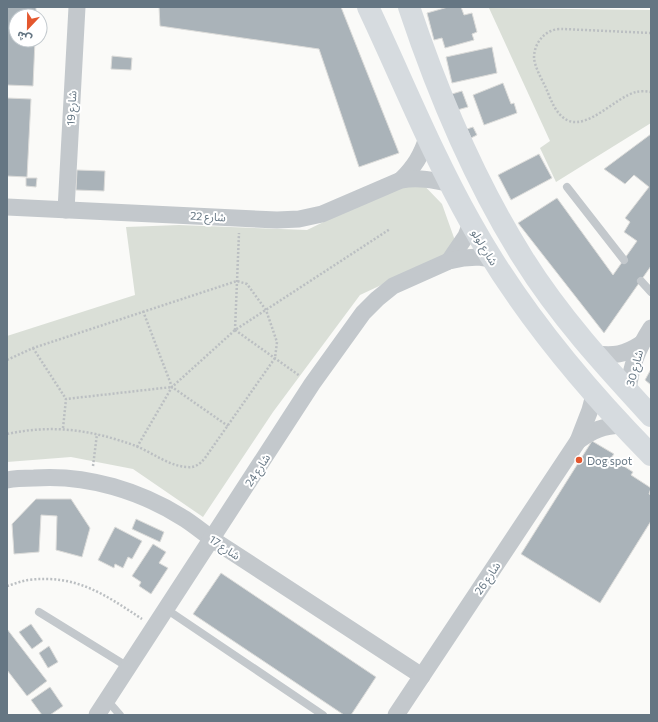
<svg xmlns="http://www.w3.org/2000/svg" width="658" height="722" font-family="Commissioner,'Noto Sans Arabic',sans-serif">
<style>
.green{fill:#dadfd7}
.building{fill:#aab3b9;stroke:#dcdcda}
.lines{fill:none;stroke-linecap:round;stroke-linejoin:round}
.path{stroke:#bbbfc2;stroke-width:2.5;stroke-dasharray:2 2;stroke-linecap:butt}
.lane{stroke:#c3c8cc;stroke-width:8}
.street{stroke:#c3c8cc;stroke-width:17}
.secondary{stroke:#d6dbdf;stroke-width:22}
.poi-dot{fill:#e4572e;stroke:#fff;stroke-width:1.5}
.labels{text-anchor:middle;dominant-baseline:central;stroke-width:4;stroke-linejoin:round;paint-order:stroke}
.street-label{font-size:11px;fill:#657683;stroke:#fff}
.poi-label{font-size:11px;fill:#657683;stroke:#fff;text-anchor:start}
</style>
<rect width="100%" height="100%" fill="#fafaf8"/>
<!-- green -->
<g class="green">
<path d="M489,8l162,2v113l-95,59 -16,-34 10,-7z"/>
<path d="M416,177l26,27 16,45 -98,46 -87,117 -70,105 -70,-48 -62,-12 -64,5v-126l128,-41 -9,-68 53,-2 128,5z"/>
</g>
<!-- building -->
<g class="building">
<path d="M7,7h29v9h-20v24h19l-2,46 -26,-1z"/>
<path d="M159,7h182l58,146 -40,14 -40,-118 -159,-23z"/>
<path d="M448,7h13l3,8 8,-2 5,19 -5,2 2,6 -29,8 -3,-10 -8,2 -7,-27z"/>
<path d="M492,47l5,26 -45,10 -6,-26z"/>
<path d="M112,56l20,2 -1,12 -20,-1z"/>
<path d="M503,83l8,21 3,-1 3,10 -33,12 -11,-30z"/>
<path d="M462,91l6,16 -11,3 -5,-16z"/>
<path d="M7,98l24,1 -4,78 -20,-1z"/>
<path d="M473,127l4,8 -6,3 -4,-9z"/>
<path d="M651,134v132l-47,67 -86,-110 39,-25 56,77 24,-34 -13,-9 6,-10 -5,-4 24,-31 -15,-12 -9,9 -21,-15z"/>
<path d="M539,154l13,24 -41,22 -13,-25z"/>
<path d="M77,170l28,1 -1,20 -28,-1z"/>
<path d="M26,178h11l-1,9 -10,-1z"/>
<path d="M651,369v16l-6,-5z"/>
<path d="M592,441l22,13 -3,4 22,14 -2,3 20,13 -2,6 2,1v26l-51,82 -79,-49z"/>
<path d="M36,499h35l19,29 -8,29 -26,-7 1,-34 -16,-1 -2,37 -25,2 -2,-30z"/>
<path d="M136,519l28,13 -4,10 -28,-13z"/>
<path d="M115,527l27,14 -10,18 -4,-2 -5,11 -8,-4 -1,4 -16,-8z"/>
<path d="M153,544l13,8 -7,11 9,5 -17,26 -12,-8 2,-4 -9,-6z"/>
<path d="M221,573l155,104 -25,38h-7l-151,-101z"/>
<path d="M31,624l12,17 -11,8 -13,-17z"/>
<path d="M7,629l40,52 -20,15 -20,-26z"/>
<path d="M49,646l9,16 -10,6 -9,-15z"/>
<path d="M50,687l13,19 -13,9h-8l-11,-15z"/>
</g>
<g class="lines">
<!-- path -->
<g class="path">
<path d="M651,33l-88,-4c-3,0 -8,0 -12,2 -10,4 -17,15 -17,27 1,9 7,20 11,28 6,13 10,29 24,35 21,7 47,-24 67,-29 4,-1 10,-1 15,0"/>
<path d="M143,311l29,76 56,39"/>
<path d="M235,330l4,-97"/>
<path d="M235,330l65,46"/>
<path d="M33,348l33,51"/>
<path d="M7,360l26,-12 204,-67 10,3 19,26 11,32 -2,16 -70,100c-5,6 -10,10 -18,9 -18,-1 -34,-14 -51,-21 -44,-16 -83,-22 -129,-12"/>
<path d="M63,428l3,-29 106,-12"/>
<path d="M137,447l35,-60 63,-57 155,-101"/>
<path d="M93,466l4,-32"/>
<path d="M7,586c7,-2 14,-5 21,-6 48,-6 76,14 114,39"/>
</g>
<!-- lane -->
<g class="lane">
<path d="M567,187l57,73"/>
<path d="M641,281l10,11"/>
<path d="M166,609l157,106"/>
<path d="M39,612l89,55"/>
<path d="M107,700l13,15"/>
</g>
<!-- street -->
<g class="street">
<path d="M401,180c13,-13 21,-25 26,-43"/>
<path d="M7,207l270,13 22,-1 23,-5 79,-34c18,-3 32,0 50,4"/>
<path d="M66,210l11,-203"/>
<path d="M449,261l17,-25 5,-13"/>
<path d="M595,354c19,2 29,1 46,-10"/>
<path d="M628,391c3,-25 9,-41 23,-63"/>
<path d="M578,441c15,-11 25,-15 44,-16"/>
<path d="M7,480c9,-2 18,-2 27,-2 53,-4 107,13 151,41 9,6 18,13 27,20l210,137"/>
<path d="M97,715l215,-331 51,-71 14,-14 16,-13 56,-25 15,-3 15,-1 13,2"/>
<path d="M396,715l182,-274 12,-31 4,-15"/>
</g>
<!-- secondary -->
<g class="secondary">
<path d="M368,7c34,72 64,147 103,216 48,86 111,162 180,232"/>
<path d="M409,7c29,87 65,173 114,251 36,58 82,108 128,158"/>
</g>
</g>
<!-- markers -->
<circle class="poi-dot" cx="579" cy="460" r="4"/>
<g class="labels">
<!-- street labels -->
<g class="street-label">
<text transform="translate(71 108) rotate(-87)">شارع 19</text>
<text transform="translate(208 216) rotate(3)">شارع 22</text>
<text transform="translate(485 247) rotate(59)">شارع لولو</text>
<text transform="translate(634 368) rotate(-75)">شارع 30</text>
<text transform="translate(257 470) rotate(-57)">شارع 24</text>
<text transform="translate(225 547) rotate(34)">شارع 17</text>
<text transform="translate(487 578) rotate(-56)">شارع 26</text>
</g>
<!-- poi labels -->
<g class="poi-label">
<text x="587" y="460">Dog spot</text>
</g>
</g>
<!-- border -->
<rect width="658" height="722" fill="none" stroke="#657683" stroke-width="16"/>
<!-- north arrow -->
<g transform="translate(28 28) rotate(202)"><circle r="19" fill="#ffffff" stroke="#c1c8cd"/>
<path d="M0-3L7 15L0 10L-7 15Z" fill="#e4572e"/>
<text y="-6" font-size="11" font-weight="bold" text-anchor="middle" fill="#657683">ش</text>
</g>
</svg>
